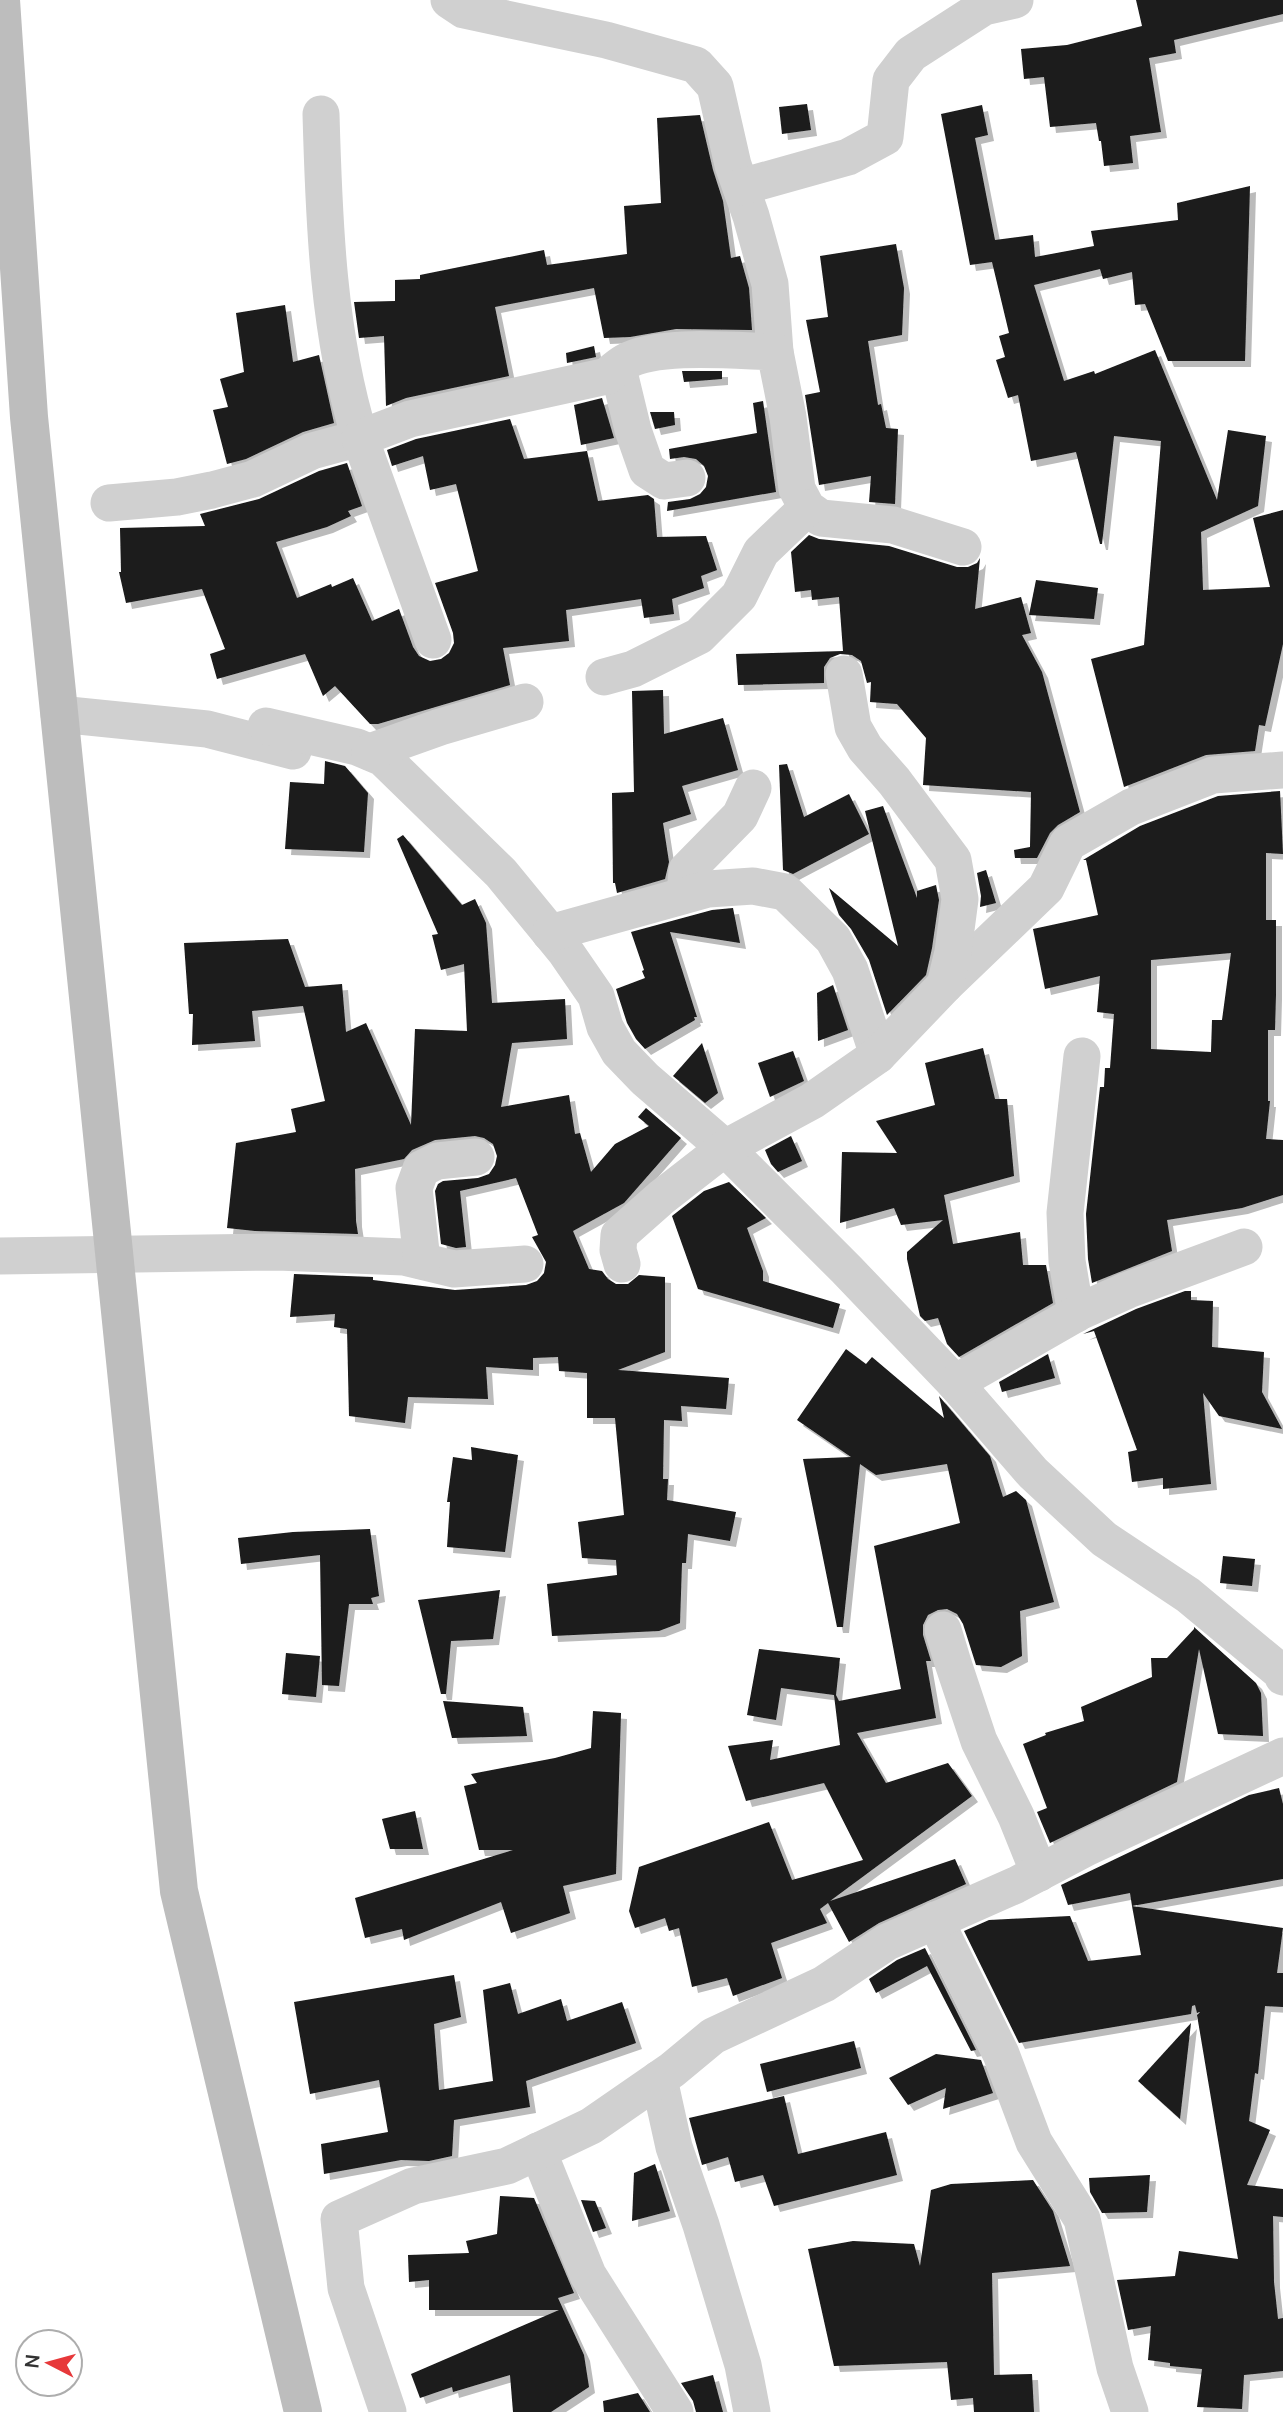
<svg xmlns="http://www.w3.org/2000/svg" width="1283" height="2412" font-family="Manrope,sans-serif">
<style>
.building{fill:#1a1a1a;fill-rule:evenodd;filter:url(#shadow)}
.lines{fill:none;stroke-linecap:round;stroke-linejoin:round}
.street{stroke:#d0d0d0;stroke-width:37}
.secondary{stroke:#bdbdbd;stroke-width:38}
</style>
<defs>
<filter id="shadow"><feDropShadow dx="6" dy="6" stdDeviation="0" flood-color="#0004"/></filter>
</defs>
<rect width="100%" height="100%" fill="#fff"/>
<!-- building -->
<g class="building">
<path d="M1136,0h147v14l-109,26 2,13 -27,5 12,74 -31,4 3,27 -29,3 -3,-25h-2l-3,-18 -46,4 -6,-50 -20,2 -3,-30 46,-4 75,-19z"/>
<path d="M807,104l4,26 -29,4 -3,-27z"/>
<path d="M982,105l6,30 -13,3 20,102 38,-5 2,22 59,-11 -3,-15 87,-11 -1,-17 73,-17 -5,175h-77l-23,-57 -10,1 -3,-33 -29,7 -3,-10 -66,16 30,96 30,-10 1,3 60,-24 62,150 11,-70 38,6 -8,70 -57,26 2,58 67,-3 -17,-69 30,-8v134l-18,82 -6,-1 -4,26 -49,4 -82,32 -33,-128 53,-14 17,-204 -47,-5 -12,108h-2l-24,-92 -45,9 -13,-66 -10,3 -12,-38 9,-3 -6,-21 10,-3 -17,-71 -22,3 -29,-151z"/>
<path d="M700,115l13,55 10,31 8,57 9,-2 9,32 3,42 -76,-1 -46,8 -26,1 -10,-50 -99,19 14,69 -103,22 -20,8 -2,-70 -25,2 -5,-36 41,-1v-21l25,-1v-4l124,-25 3,15 80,-11 -3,-48 37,-3 -4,-85z"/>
<path d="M896,244l8,44 -2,47 -34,6 10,64 3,-1 5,24 12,1 -3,75 -26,-2 2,-26 -52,9 -14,-90 15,-3 -14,-72 22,-3 -8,-61z"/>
<path d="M285,305l8,57 26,-7 15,68 -31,9 -57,27 -19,5 -14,-54 15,-3 -8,-28 24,-7 -8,-59z"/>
<path d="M594,346l2,11 -29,6 -1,-10z"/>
<path d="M682,371h40v8l-38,3z"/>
<path d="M602,398l12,40 -33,7 -7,-40z"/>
<path d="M763,401l13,91 -109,19 1,-9 22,-3 10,-5 6,-7 2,-11 -4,-10 -8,-7 -12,-2 -14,2 -1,-10 88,-16 -4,-30z"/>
<path d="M650,412h24l1,13 -20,4z"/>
<path d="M510,419l14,40 63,-8 11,50 50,-6 6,4 3,38 49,-1 11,34 -16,6 3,12 -32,11 2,15 -30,4 -3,-19 -75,11 3,31 -66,7 7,37 -132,39h-8l-35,-38 -12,10 -18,-42 -88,25 -7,-25 15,-5 -23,-60 -76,14 -7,-31h2l-1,-44 85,-2 -5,-12 59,-15 60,-28 28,-8 15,43 -14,5 3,5 -24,11 -51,15 21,56 34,-14 1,3 21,-9 19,43 27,-12 14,38 6,9 11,5 11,-2 8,-6 5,-10 -1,-10 -18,-50 43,-12 -22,-87 -26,6 -7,-34 -31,10 -5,-16 29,-11z"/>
<path d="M809,535l10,4 70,7 68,21h11l9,-4 3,-5 -5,51 46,-12 10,36 -9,2 20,37 38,140 -22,13 -8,8 -13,25h-22l-1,-8 16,-3 1,-55 -108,-7 3,-47 -29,-34 -27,-2 1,-20 -4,1 -6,-22 -9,-6 -12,-1 -10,4 -6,9v16l-86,2 -2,-31 107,-3 -4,-54 -27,3 -1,-10 -16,2 -4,-40z"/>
<path d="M1036,580l62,8 -4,31 -65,-4z"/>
<path d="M663,690l1,44 59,-16 15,52 -56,16 9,28 -28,9 6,39 -4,17 -48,14 -2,-10h-2l-1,-90 22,-1 -2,-101z"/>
<path d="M325,761l20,5 23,27 -4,59 -79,-3 5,-67 34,2z"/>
<path d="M787,764l17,53 45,-23 20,40 -76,40 -10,-4 -4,-105z"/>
<path d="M1280,791l3,63 -17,-1v67h10v74l-1,36h-7v71h2l-4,38 17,1v55l-41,13 -75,12 5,31 -80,32 -4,-24 -2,-45 14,-127h4l1,-19h5l4,-54 -17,-2 3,-36 -55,13 -12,-60 65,-14 -12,-55h-3l57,-34 78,-30zM1231,953l-9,67h-10l-1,32 -60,-3v-89z"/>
<path d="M883,806l34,92v-7l19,-6 3,15 -7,48 -6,27 -39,40 -18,-55 -18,-31 -12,-14 -10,-27 69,58 -33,-135z"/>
<path d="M403,835l59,70 13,-6 11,24 6,80 73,-4 2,40 -55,4 -11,64 68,-12 6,39 5,-1 11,39 24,-28 34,-18 -11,-9 8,-9 35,30 -57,65 -51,28 16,38 13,2 6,8 8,5h12l11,-9 26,2v75l-47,18 111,8 -3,31 -45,-3 1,15 -18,-1 -1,59h5l-1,21 69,12 -6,29 -42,-7 -2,29h-4l-2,60 -21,8 -107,5 -5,-52 70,-9 -1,-15 -34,-2 -4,-36 46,-7 -9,-97h-28v-45l-28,-2 -1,-14 -25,1v12l-47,-3 2,32 -80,-2 -3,26 -56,-7 -2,-87 -13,-2 1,-13 -45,3 4,-43 79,3v3l82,10 71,-5 11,-4 7,-8 2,-11 -14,-25 6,-2 -22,-57 -56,13 6,56 -10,1 -15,-4 -6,-53 3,-7 5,-3 35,-3 11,-4 6,-9 2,-9 -4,-12 -9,-6 -9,-2 -40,4 -23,10 -8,9 -49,10 1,52 2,13 -103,-3 -28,-3 9,-85 60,-11 -5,-23 34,-8 -22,-95 -51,5 3,30 -63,4 1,-31h-4l-5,-71 104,-4 17,48 37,-3 4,48 20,-9 45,102 4,-96 52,2 -3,-67 -23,6 -9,-35 6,-1 -41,-95z"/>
<path d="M986,870l10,33 -16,4 1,-11 -4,-23z"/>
<path d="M733,908l7,35 -70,-11 27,85h-3l1,3 -50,29 -9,-10 -9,-16 -11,-34 29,-11 -3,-7 2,-1 -13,-38 81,-22z"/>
<path d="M833,985l15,45 -30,11 -1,-48z"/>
<path d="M702,1043l16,50 -13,10 -32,-27z"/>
<path d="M983,1048l12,51h12l7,77 -70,19 9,49 67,-12 3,33h23l7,38 -94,54 -12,-13 -9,-26 -13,3 -5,-5 -13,-57v-7l36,-32 -42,5 -7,-17 -54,15 2,-71 55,1 -21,-32 59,-16 -10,-42z"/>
<path d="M793,1051l11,30 -34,16 -12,-34z"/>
<path d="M791,1136l11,25 -24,11 -7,-8 -6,-14z"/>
<path d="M729,1182l37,36 -19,10 16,43v10l77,23 -7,24 -135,-39 -26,-73 32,-25z"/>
<path d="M1185,1291h6v9l22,1 -1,46 52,5 -2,40 20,37 -63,-13 -16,-23 8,91 -48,5v-11l-31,4 -4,-30 9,-2 -43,-119 -11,3 53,-25z"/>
<path d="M846,1349l20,15 6,-7 72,61 -5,-22 51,60 13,41 13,-6 10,9 28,102 -34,9 2,45 -21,11 -25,-2 -13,-41 -6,-10 -10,-5 -9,1 -10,5 -5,10v10l8,26h-5l10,57 -79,15 29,50 62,-20 24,33 -142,105 125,-42 11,25 -87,39 -30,19 -21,-39 -8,6 7,14 -56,20 11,35 -49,18 -6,-18 -35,9 -13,-59 -10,3 -4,-13 -30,10 -6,-17 10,-44 130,-45 23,58 71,-20 -39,-77 -78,18 -18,-55 45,-6 -3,20 70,-15 -6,-50 -53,-7 -5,32 -29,-5 12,-66 81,9 -4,37 3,6 62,-12 -27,-143 86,-23 -13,-59 -71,11 -16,-11 -17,163h-6l-34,-168 48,-2 -54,-37z"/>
<path d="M1048,1354l7,24 -53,14 -3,-10z"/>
<path d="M471,1447l47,8 -13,97 -58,-5 3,-45h-3l6,-45 19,3z"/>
<path d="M370,1529l9,67 -8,2 2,6h-24l-10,82 -17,-1 -2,-130 -79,9 -3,-26 55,-6z"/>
<path d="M1223,1556l32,3 -3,27 -32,-3z"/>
<path d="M500,1590l-7,49 -42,2 -5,53h-5l-23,-94z"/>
<path d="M1194,1627l62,56 5,10 2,43 -45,-2 -19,-85 -22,133 -127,61 -13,-31 10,-4 -24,-64 23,-9 -1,-2 39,-12 -3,-14 71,-30 -1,-19h16l27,-29z"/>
<path d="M286,1653l34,3 -4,41 -34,-3z"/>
<path d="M443,1701l80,6 4,29 -75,2z"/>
<path d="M593,1711l28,2 -5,161 -53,12 7,27 -59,20 -10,-31 -97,38 -2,-11 -37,9 -10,-40 158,-48h-34l-15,-64 13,-3 -6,-9 84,-16 36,-10z"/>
<path d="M1279,1788l4,16v75l-151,27 -2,-13 -62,12 -7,-20 188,-90z"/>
<path d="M415,1811l8,38h-33l-8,-30z"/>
<path d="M1132,1906l151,22 -6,45h6v34l-18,-1 -7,68 -3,-1 -6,48 21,9 -23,55 36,4v28l-10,-1 1,66 4,37 5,-1v53l-39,4 -2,34 -45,-2 5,-38 -32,-3v-3l-22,-3 3,-34 -23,4 -11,-50 58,-4 4,-25 59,8 -41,-244 3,-3 -3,1 -2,-8 -3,1 -1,8 -172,29 -55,-112 25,-11 81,-4 18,45 53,-6z"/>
<path d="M925,1948l51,102 -5,1 -44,-85 -51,27 -7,-14 28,-19z"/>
<path d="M454,1975l7,42 -27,7 5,66 54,-9 -10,-91 27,-7 8,31 43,-15 6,22 55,-19 14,41 -110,38 4,26 -76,13 -2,36 -23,5 -28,-1 -77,14 -3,-30 67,-12 -9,-52 -69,14 -16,-92z"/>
<path d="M1191,2023l-11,96 -42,-38z"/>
<path d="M854,2041l7,27 -94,24 -7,-28z"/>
<path d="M936,2054l45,6 12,33 -50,16 3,-21 -38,17 -19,-27z"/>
<path d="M784,2096l14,58 88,-22 11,43 -123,31 -11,-31 -28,7 -7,-25 -26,8 -13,-47z"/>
<path d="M655,2164l15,47 -38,10 2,-48z"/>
<path d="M1150,2175l-3,37 -45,1 -12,-21 -1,-14z"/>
<path d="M1033,2180l20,31 17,55 -78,7 2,102 38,-1 2,38h-60l-1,-14 -22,2 -4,-38 -113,4 -26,-117 45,-8 61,3 6,22 11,-76 20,-6z"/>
<path d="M500,2196l34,2 40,95 -16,5 26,57 5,32 -38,25h-38l-3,-37 -57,17 -1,-5 -32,11 -9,-24 148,-64h-130v-30l-20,2 -1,-27 61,-2 -3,-12 31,-7z"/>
<path d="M581,2200l14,1 11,27 -13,4z"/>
<path d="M713,2375l10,37h-27l-3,-11 -12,-18z"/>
<path d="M638,2393l12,19h-46l-1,-11z"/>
</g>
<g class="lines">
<!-- street -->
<g class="street">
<path d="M449,0l15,10 142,30 90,25 19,21 18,79 18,51 19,68 5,68"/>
<path d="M741,187l107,-30 37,-20 6,-57 20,-26 73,-47 31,-7"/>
<path d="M618,368l15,62 14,40 17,11 23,-3"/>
<path d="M109,503l68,-6 35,-7 41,-11 59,-28 48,-13c-32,-104 -36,-215 -39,-324"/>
<path d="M433,640l-73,-202 50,-19 197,-43c6,-5 11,-10 18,-14 32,-19 111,-11 150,-10l13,65 9,72 10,19 14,10 72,7 70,22"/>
<path d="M604,677l29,-8 66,-33 40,-40 22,-44 46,-44"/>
<path d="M59,714l148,15 86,22"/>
<path d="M266,726l91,21 26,11 118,115 64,78 31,45 9,31 14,25 26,27 80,69 121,121 109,114 78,90 71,66 84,56 94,78 1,4"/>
<path d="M370,752l70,-25 85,-25"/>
<path d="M685,895l2,-25 53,-54 13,-28"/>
<path d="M550,933l158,-44 45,-3 32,6 48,47 17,31 28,85"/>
<path d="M945,985l101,-97 22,-45 63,-36 82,-32 70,-5"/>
<path d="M0,1256l277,-4 127,5 50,12 71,-5"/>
<path d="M422,1261l-8,-73 7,-19 16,-8 39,-4"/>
<path d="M622,1264l-4,-14 1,-15 43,-38 63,-49 87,-47 66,-46 67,-70 8,-33 7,-53 -7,-39 -59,-79 -29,-33 -12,-21 -9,-53"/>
<path d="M1076,1314l-9,-53 -2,-48 17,-157"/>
<path d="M955,1383l126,-72 47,-21 116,-43"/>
<path d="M943,1630l10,33 26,78 37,75 23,57"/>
<path d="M935,1920l66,134 33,88 48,77 33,149 15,44"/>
<path d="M659,2079l15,68 27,78 42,140 9,47"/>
<path d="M538,2151l50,124 87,137"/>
<path d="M388,2412l-42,-124 -7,-69 74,-33 94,-20 84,-40 81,-56 41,-34 111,-52 63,-42 129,-57 72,-38 195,-91"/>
</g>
<!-- secondary -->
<path class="secondary" d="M1,0l28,417 150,1474 124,521"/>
</g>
<!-- north arrow -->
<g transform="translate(49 2363) rotate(276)"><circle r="33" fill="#ffffff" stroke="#adadad" stroke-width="2"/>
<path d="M0-5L12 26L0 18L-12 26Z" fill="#e7383a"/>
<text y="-10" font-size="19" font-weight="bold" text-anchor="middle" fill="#333333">N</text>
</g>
</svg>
